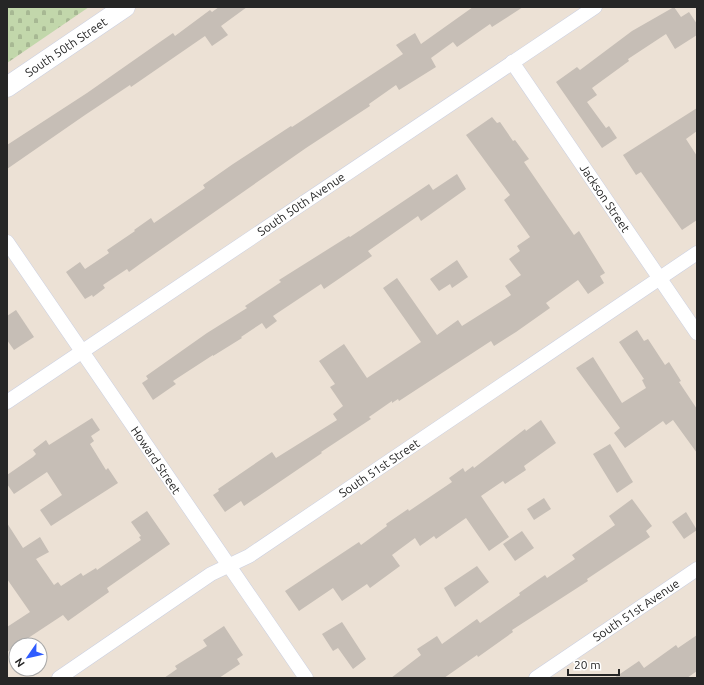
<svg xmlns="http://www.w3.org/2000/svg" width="704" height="685" font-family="Ubuntu,sans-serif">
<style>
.cemetery{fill:url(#cemetery-stones)}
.building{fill:#c6beb6}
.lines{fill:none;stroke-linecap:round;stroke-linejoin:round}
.street-casing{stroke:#cbd0e2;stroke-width:15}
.secondary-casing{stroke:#cbd0e2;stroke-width:21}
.street{stroke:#fff;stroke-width:14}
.secondary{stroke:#fff;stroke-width:20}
.labels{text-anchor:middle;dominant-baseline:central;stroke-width:3.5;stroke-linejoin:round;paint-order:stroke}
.street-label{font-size:12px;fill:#262626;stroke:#fff}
</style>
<defs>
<pattern id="cemetery-stones" width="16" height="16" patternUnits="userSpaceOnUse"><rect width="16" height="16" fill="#c2d7ab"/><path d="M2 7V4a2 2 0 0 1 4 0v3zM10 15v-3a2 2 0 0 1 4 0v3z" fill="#a7b893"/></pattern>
</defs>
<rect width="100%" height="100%" fill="#ece1d5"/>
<!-- cemetery -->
<path class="cemetery" d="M7,7h82l-82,56z"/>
<!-- building -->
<g class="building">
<path d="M219,7h28l-26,19 7,9 -16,11 -7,-10 -74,51 -1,-2 -45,30 -78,54v-24l80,-52 70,-49 16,-11 2,3 35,-26 2,2z"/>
<path d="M473,7h50l-31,20 -2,-3 -33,23 -4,-5 -22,16 5,9 -37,23 -3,-5 -27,19 1,2 -64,42 -166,116 -11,8 -2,-3 -24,16 2,3 -12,9 -1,-2 -7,4 -19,-27 14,-10 5,7 24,-16 -2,-3 28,-19 -1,-1 17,-12 3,5 51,-35 -2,-3 30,-21 58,-38 1,1 111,-73 -7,-9 19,-12 6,11z"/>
<path d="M674,7l7,10 8,-5 8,12v11l-22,14 -9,-15 -38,25 1,2 -37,27 5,7 -10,7 19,26 3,-2 8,12 -15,10 -46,-66 21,-15 3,3 52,-39z"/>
<path d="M697,108v23l-11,8 11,17v64l-15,10 -41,-58 -5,3 -13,-20z"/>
<path d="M492,117l5,6 3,-1 13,19 2,-1 14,19 -5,3 48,70 2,3 5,-4 26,42 -5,3 4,7 -16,11 -10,-14 -32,23 4,5 -34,24 -22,14 -3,-5 -92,60 -1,-2 -6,4v-2l-23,16 2,2 -50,33 1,1 -47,32 -31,21 -3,-5 -16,11 -12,-17 6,-4 -1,-2 54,-37 4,6 61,-38 -4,-6 10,-8 -13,-19 5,-3 -16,-23 25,-17 23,34 54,-36 -38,-54 14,-10 40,57 21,-15 4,6 49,-31 -6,-9 16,-11 -12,-16 11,-8 -3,-5 13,-9 -26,-37 6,-5 -44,-60z"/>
<path d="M457,174l9,15 -45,32 -3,-5 -50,35 4,5 -29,20 -19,13 -3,-5 -48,32 4,5 -11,8 -4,-6 -21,14 1,1 -29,18v-1l-40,26 3,3 -23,16 -11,-17 6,-4 -2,-3 61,-43 40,-25 -2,-2 36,-24 -2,-2 70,-44 1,1 79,-53 4,6z"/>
<path d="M457,260l11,17 -16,11 -2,-4 -11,7 -9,-12z"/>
<path d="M16,310l18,27 -20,13 -7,-10v-24z"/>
<path d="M637,330l7,11 4,-2 17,26 4,-3 12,19 -2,1 18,27v44l-24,-33 -7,5 -3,-4 -38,27 -11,-15 6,-5 -44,-60 17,-11 29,46 24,-15 -4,-8 2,-1 -25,-37z"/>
<path d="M92,418l8,12 -9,6 3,5 -4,3 16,26 2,-2 10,15 -67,43 -11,-16 22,-15 -15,-23 -33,22 -7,-10v-9l26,-18 3,-3 -3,-4 13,-10 3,5z"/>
<path d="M541,420l15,23 -32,23 2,4 -21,14 -2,-3 -22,15 28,41 -20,14 -23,-33 -30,21 -2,-3 -14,10 -5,-8 -23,17 8,11 -30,22 -3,-4 -25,17 -9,-13 -34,23 -14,-20 74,-49 2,3 26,-19 -1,-2 22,-15 1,2 43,-29 -3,-4 14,-10 2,4 8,-6 1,2 51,-39 1,2z"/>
<path d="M610,444l23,38 -16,11 -24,-39z"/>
<path d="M544,498l7,11 -17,11 -7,-11z"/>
<path d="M632,499l20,27 -6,5 4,6 -63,42 1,2 -76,49 1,2 -35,25 -1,-2 -33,23h-53l30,-23 -4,-6 20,-13 5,8 35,-25 3,4 40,-28 -1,-2 26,-18 2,3 28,-19 -3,-4 43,-30 -6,-9z"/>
<path d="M147,511l23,33 -63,44 2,4 -41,29 -5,-6 -56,37v-25l23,-15 -23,-33v-56l16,25 17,-11 9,15 -13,7 18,26 4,-3 3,4 20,-13 2,3 13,-8 1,2 44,-30 -2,-3 2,-1 -10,-14z"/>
<path d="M686,512l11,18 -13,9 -12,-17z"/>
<path d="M522,531l12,17 -19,13 -12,-17z"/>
<path d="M477,566l12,16 -34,25 -11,-19z"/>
<path d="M342,622l24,37 -13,10 -15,-21 -5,3 -11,-17z"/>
<path d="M224,626l19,29 -6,4 3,5 -21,14h-55l13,-9 -2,-3 32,-20 -4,-6z"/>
<path d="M697,635v36l-10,7h-73l25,-17 5,7 32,-23 2,3z"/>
</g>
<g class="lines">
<defs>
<g id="street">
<path d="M512,62l185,271"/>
<path d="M7,242l299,436"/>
<path d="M7,402l588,-395"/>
<path d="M59,678l152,-104 38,-18 448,-303"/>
<path d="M536,678l161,-109"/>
</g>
<path id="secondary" d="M7,87l118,-80"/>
</defs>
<!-- street casing -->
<use href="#street" class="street-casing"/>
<!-- secondary casing -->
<use href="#secondary" class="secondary-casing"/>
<!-- street -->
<use href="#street" class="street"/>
<!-- secondary -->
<use href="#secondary" class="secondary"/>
</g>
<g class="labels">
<!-- street labels -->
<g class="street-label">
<text transform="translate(66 47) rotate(-34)">South 50th Street</text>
<text transform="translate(605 198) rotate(56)">Jackson Street</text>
<text transform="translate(301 204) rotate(-34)">South 50th Avenue</text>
<text transform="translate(156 460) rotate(56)">Howard Street</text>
<text transform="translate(379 468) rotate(-34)">South 51st Street</text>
<text transform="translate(636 610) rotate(-34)">South 51st Avenue</text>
</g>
</g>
<!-- border -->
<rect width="704" height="685" fill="none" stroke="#262626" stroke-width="16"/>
<!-- north arrow -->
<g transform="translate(28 657) rotate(236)"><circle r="19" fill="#ffffff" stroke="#a8a8a8"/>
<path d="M0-3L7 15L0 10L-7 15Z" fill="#2f5cff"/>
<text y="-6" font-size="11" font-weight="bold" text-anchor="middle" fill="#262626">N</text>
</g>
<!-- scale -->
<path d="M568 669v6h51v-6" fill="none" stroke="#262626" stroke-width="2"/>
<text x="574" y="669" font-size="12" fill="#262626" stroke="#ffffff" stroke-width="3" paint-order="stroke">20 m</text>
</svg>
